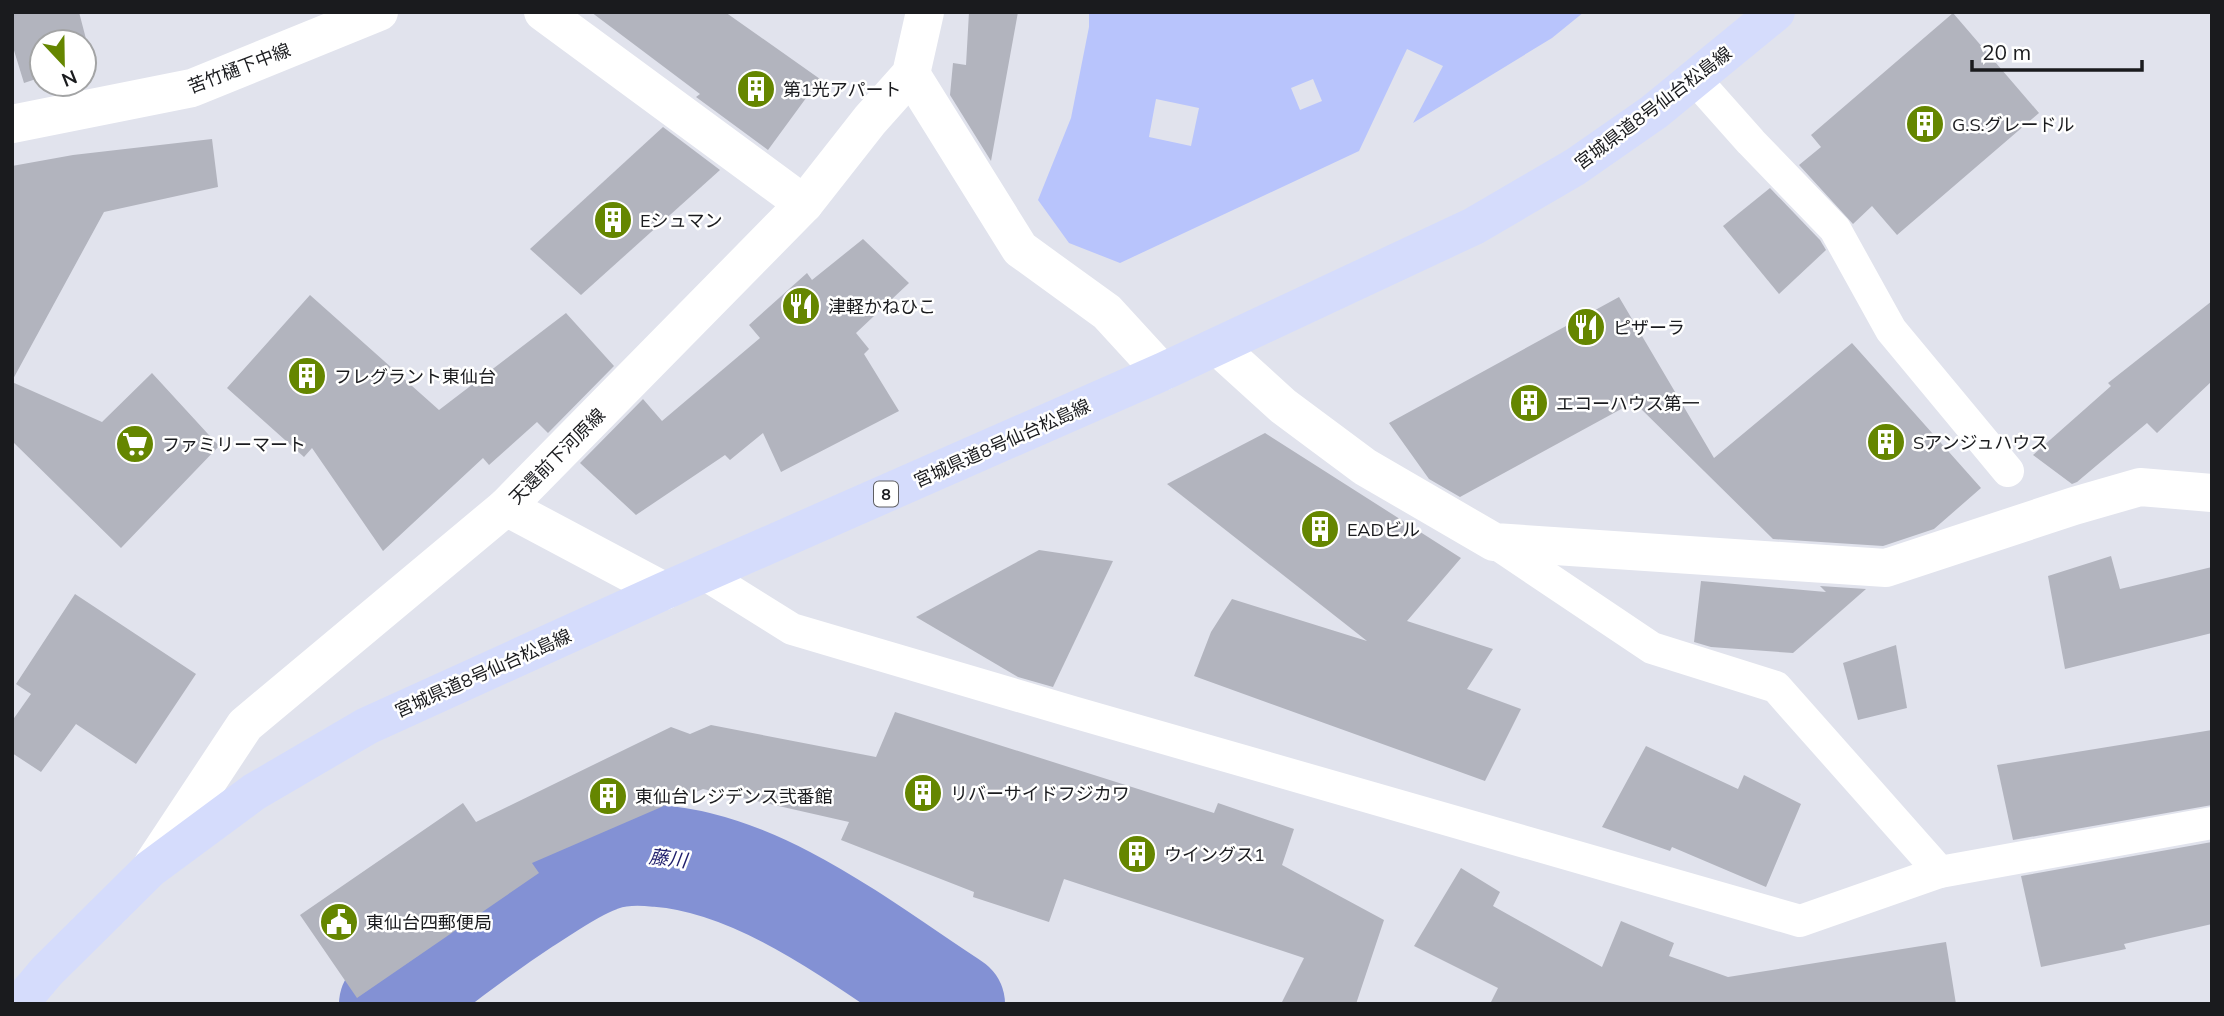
<svg xmlns="http://www.w3.org/2000/svg" width="2224" height="1016" font-family="Mulish,'Noto Sans JP',sans-serif">
<style>
.green{fill:#b8c4fc;fill-rule:evenodd}
.lines{fill:none;stroke-linecap:round;stroke-linejoin:round}
.river{stroke:#8391d4;stroke-width:102}
.building{fill:#b2b4be}
.lane{stroke:#fff;stroke-width:32}
.street{stroke:#fff;stroke-width:38}
.primary{stroke:#d5dcfc;stroke-width:38}
.labels{text-anchor:middle;dominant-baseline:central;stroke-width:5;stroke-linejoin:round;paint-order:stroke}
.shield{fill:#fff;stroke:#5f5f62;stroke-width:2}
.shield-label{font-size:16px;font-weight:bold;fill:#1a1b1e}
.street-label{font-size:18px;fill:#1a1b1e;stroke:#fff}
.poi-label{font-size:18px;fill:#1a1b1e;stroke:#fff;text-anchor:start}
.water-label{font-size:19px;font-style:italic;fill:#1e1d6b;stroke:#fff}
</style>
<rect width="100%" height="100%" fill="#e1e3ed"/>
<!-- green -->
<path class="green" d="M1089,12h495l-32,26 -139,85 30,-57 -36,-17 -48,102 -239,112 -51,-20 -31,-43 33,-82 18,-91zM1313,79l9,22 -22,9 -9,-22zM1156,99l43,9 -8,38 -42,-9z"/>
<g class="lines">
<!-- river -->
<path class="river" d="M390,1004c44,-36 89,-70 136,-101 24,-15 48,-33 74,-42 18,-7 39,-7 58,-5 106,8 208,91 296,148"/>
</g>
<!-- building -->
<g class="building">
<path d="M12,12h67l13,50 -8,2v-22h-42v35l-18,6 -12,-39z"/>
<path d="M591,12h134l95,67 -52,71 -72,-53 4,-3z"/>
<path d="M969,12h49l-27,149 -41,-66 3,-32 13,2z"/>
<path d="M1953,13l86,100 -142,122 -25,-29 -19,18 -54,-59 22,-18 -10,-12z"/>
<path d="M663,127l57,43 -139,125 -51,-46z"/>
<path d="M212,139l6,48 -114,25 -92,169v-215l61,-11z"/>
<path d="M1770,188l50,52 6,10 -47,44 -56,-68z"/>
<path d="M863,239l46,44 -53,50 13,16 -5,5 35,57 -118,61 -18,-39 -33,27 -5,-5 -89,60 -56,-52 63,-64 19,22 98,-83 -11,-13 58,-52 5,7z"/>
<path d="M310,295l129,115 127,-97 48,53 -66,67 -11,-11 -48,43 -6,-7 -100,93 -71,-103 -8,9 -77,-69z"/>
<path d="M1619,297l95,161 138,-115 129,145 -47,41 -51,17 -110,-7 -139,-137 -174,95 -31,-18 -40,-56z"/>
<path d="M2212,301v80l-55,52 -10,-10 -70,59 -5,2 -39,-29 78,-69 -3,-3z"/>
<path d="M152,373l67,73 -98,102 -109,-107v-59l90,40z"/>
<path d="M1265,433l196,125 -54,63 86,28 -26,40 54,20 -36,72 -291,-105 17,-44 21,-33 135,42 -200,-157z"/>
<path d="M1039,550l74,11 -60,126 -35,-10 -102,-60z"/>
<path d="M2111,556l9,33 92,-22v66l-147,36 -17,-93z"/>
<path d="M1701,581l125,11 -6,-6 46,3 -73,64 -82,-6 -17,-5z"/>
<path d="M75,594l121,80 -60,90 -60,-40 -35,48 -29,-19v-32l19,-27 -15,-10z"/>
<path d="M1896,645l11,63 -49,12 -15,-57z"/>
<path d="M895,712l319,101 4,-10 76,26 -12,36 102,55 -28,84h-75l23,-46 -240,-79 -15,43 -76,-25 1,-5 -133,-52 8,-18 -146,-33 -171,74 7,10 -182,125 -57,-83 163,-112 13,19 195,-95 19,7 21,-9 165,32z"/>
<path d="M2212,730v75l-199,35 -16,-75z"/>
<path d="M1646,746l92,43 6,-14 57,29 -35,83 -94,-40 -2,4 -68,-24z"/>
<path d="M2212,842v82l-88,20 2,5 -85,18 -20,-91z"/>
<path d="M1461,868l39,24 -7,14 109,61 19,-46 53,22 -5,13 59,21 218,-35 10,62h-466l8,-16 -84,-42z"/>
</g>
<g class="lines">
<!-- lane -->
<g class="lane">
<path d="M1695,79l56,63 84,87 56,101 117,141"/>
<path d="M1494,542l158,106 124,39 164,185 272,-49"/>
<path d="M704,574l88,55 281,83 727,209 140,-49"/>
</g>
<!-- street -->
<g class="street">
<path d="M543,12l261,192"/>
<path d="M911,74l109,175 87,63 55,60"/>
<path d="M12,124l180,-36 187,-76"/>
<path d="M1218,347l65,59 82,61 129,75 392,26 188,-62 66,-19 72,6"/>
<path d="M506,507l158,84"/>
<path d="M153,864l92,-139 261,-218 298,-303 66,-84 41,-46 14,-62"/>
</g>
<!-- primary -->
<path class="primary" d="M19,1004l28,-33 103,-102 104,-77 113,-66 297,-135 498,-219 312,-146 101,-59 79,-55 122,-100"/>
</g>
<!-- icons -->
<defs>
<symbol id="building-disc" viewBox="-11 -11 22 22"><circle r="9.5" fill="#658600" stroke="#fff"/><path d="M-4-6H4V6H1V3H-1V6H-4ZM-2.5-4.3h1.7v1.8h-1.7ZM.8-4.3h1.7v1.8H.8ZM-2.5-1h1.7V.8h-1.7ZM.8-1h1.7V.8H.8Z" fill="#fff"/></symbol>
<symbol id="restaurant-disc" viewBox="-11 -11 22 22"><circle r="9.5" fill="#658600" stroke="#fff"/><path d="M-5-6h1v4h1v-4h1v4h1v-4h1v5L-1.5 .5V6h-2V.5L-5-1ZM5-6V6H3V1.5H1.5Q1.5-4 5-6Z" fill="#fff"/></symbol>
<symbol id="supermarket-disc" viewBox="-11 -11 22 22"><circle r="9.5" fill="#658600" stroke="#fff"/><path d="M-6-5.5h2.5l.6 2H6L4.5 2H-2.5L-4.4-4H-6ZM-1.5 3.2a1.3 1.3 0 1 0 .1 0ZM3 3.2a1.3 1.3 0 1 0 .1 0Z" fill="#fff"/></symbol>
<symbol id="civic-disc" viewBox="-11 -11 22 22"><circle r="9.5" fill="#658600" stroke="#fff"/><path d="M-.6-6.5H3V-4.5H.6V-3L4-1V1h2V6H-6V1h2V-1L-.6-3ZM-1.2 2.5V6h2.4V2.5Z" fill="#fff"/></symbol>
</defs>
<g fill-rule="evenodd">
<use href="#building-disc" x="734" y="67" width="44" height="44"/>
<use href="#building-disc" x="1903" y="102" width="44" height="44"/>
<use href="#building-disc" x="591" y="198" width="44" height="44"/>
<use href="#restaurant-disc" x="779" y="284" width="44" height="44"/>
<use href="#restaurant-disc" x="1564" y="305" width="44" height="44"/>
<use href="#building-disc" x="285" y="354" width="44" height="44"/>
<use href="#building-disc" x="1507" y="381" width="44" height="44"/>
<use href="#building-disc" x="1864" y="420" width="44" height="44"/>
<use href="#supermarket-disc" x="113" y="422" width="44" height="44"/>
<use href="#building-disc" x="1298" y="507" width="44" height="44"/>
<use href="#building-disc" x="901" y="771" width="44" height="44"/>
<use href="#building-disc" x="586" y="774" width="44" height="44"/>
<use href="#building-disc" x="1115" y="832" width="44" height="44"/>
<use href="#civic-disc" x="317" y="900" width="44" height="44"/>
</g>
<g class="labels">
<!-- shield labels -->
<rect class="shield" x="874" y="481.5" width="24" height="25" rx="5"/>
<g class="shield-label">
<text x="886" y="494">8</text>
</g>
<!-- street labels -->
<g class="street-label">
<text transform="translate(239 68) rotate(-21)">苦竹樋下中線</text>
<text transform="translate(1653 108) rotate(-37)">宮城県道8号仙台松島線</text>
<text transform="translate(1002 443) rotate(-24)">宮城県道8号仙台松島線</text>
<text transform="translate(557 456) rotate(-45)">天還前下河原線</text>
<text transform="translate(483 673) rotate(-24)">宮城県道8号仙台松島線</text>
</g>
<!-- poi labels -->
<g class="poi-label">
<text x="783" y="89">第1光アパート</text>
<text x="1952" y="124">G.S.グレードル</text>
<text x="640" y="220">Eシュマン</text>
<text x="828" y="306">津軽かねひこ</text>
<text x="1613" y="327">ピザーラ</text>
<text x="334" y="376">フレグラント東仙台</text>
<text x="1556" y="403">エコーハウス第一</text>
<text x="1913" y="442">Sアンジュハウス</text>
<text x="162" y="444">ファミリーマート</text>
<text x="1347" y="529">EADビル</text>
<text x="950" y="793">リバーサイドフジカワ</text>
<text x="635" y="796">東仙台レジデンス弐番館</text>
<text x="1164" y="854">ウイングス1</text>
<text x="366" y="922">東仙台四郵便局</text>
</g>
<!-- water labels -->
<g class="water-label">
<text transform="translate(668 858) rotate(7)">藤川</text>
</g>
</g>
<!-- border -->
<rect width="2224" height="1016" fill="none" stroke="#1a1b1e" stroke-width="28"/>
<!-- north arrow -->
<g transform="translate(63 63) rotate(158)"><circle r="33" fill="#ffffff" stroke="#a3a4a5" stroke-width="2"/>
<path d="M0-5L12 26L0 18L-12 26Z" fill="#658600"/>
<text y="-10" font-size="19" font-weight="bold" text-anchor="middle" fill="#1a1b1e">N</text>
</g>
<!-- scale -->
<path d="M1972 60v10h170v-10" fill="none" stroke="#1a1b1e" stroke-width="3.5"/>
<text x="1982" y="60" font-size="21" fill="#1a1b1e" stroke="#ffffff" stroke-width="5" paint-order="stroke">20 m</text>
</svg>
